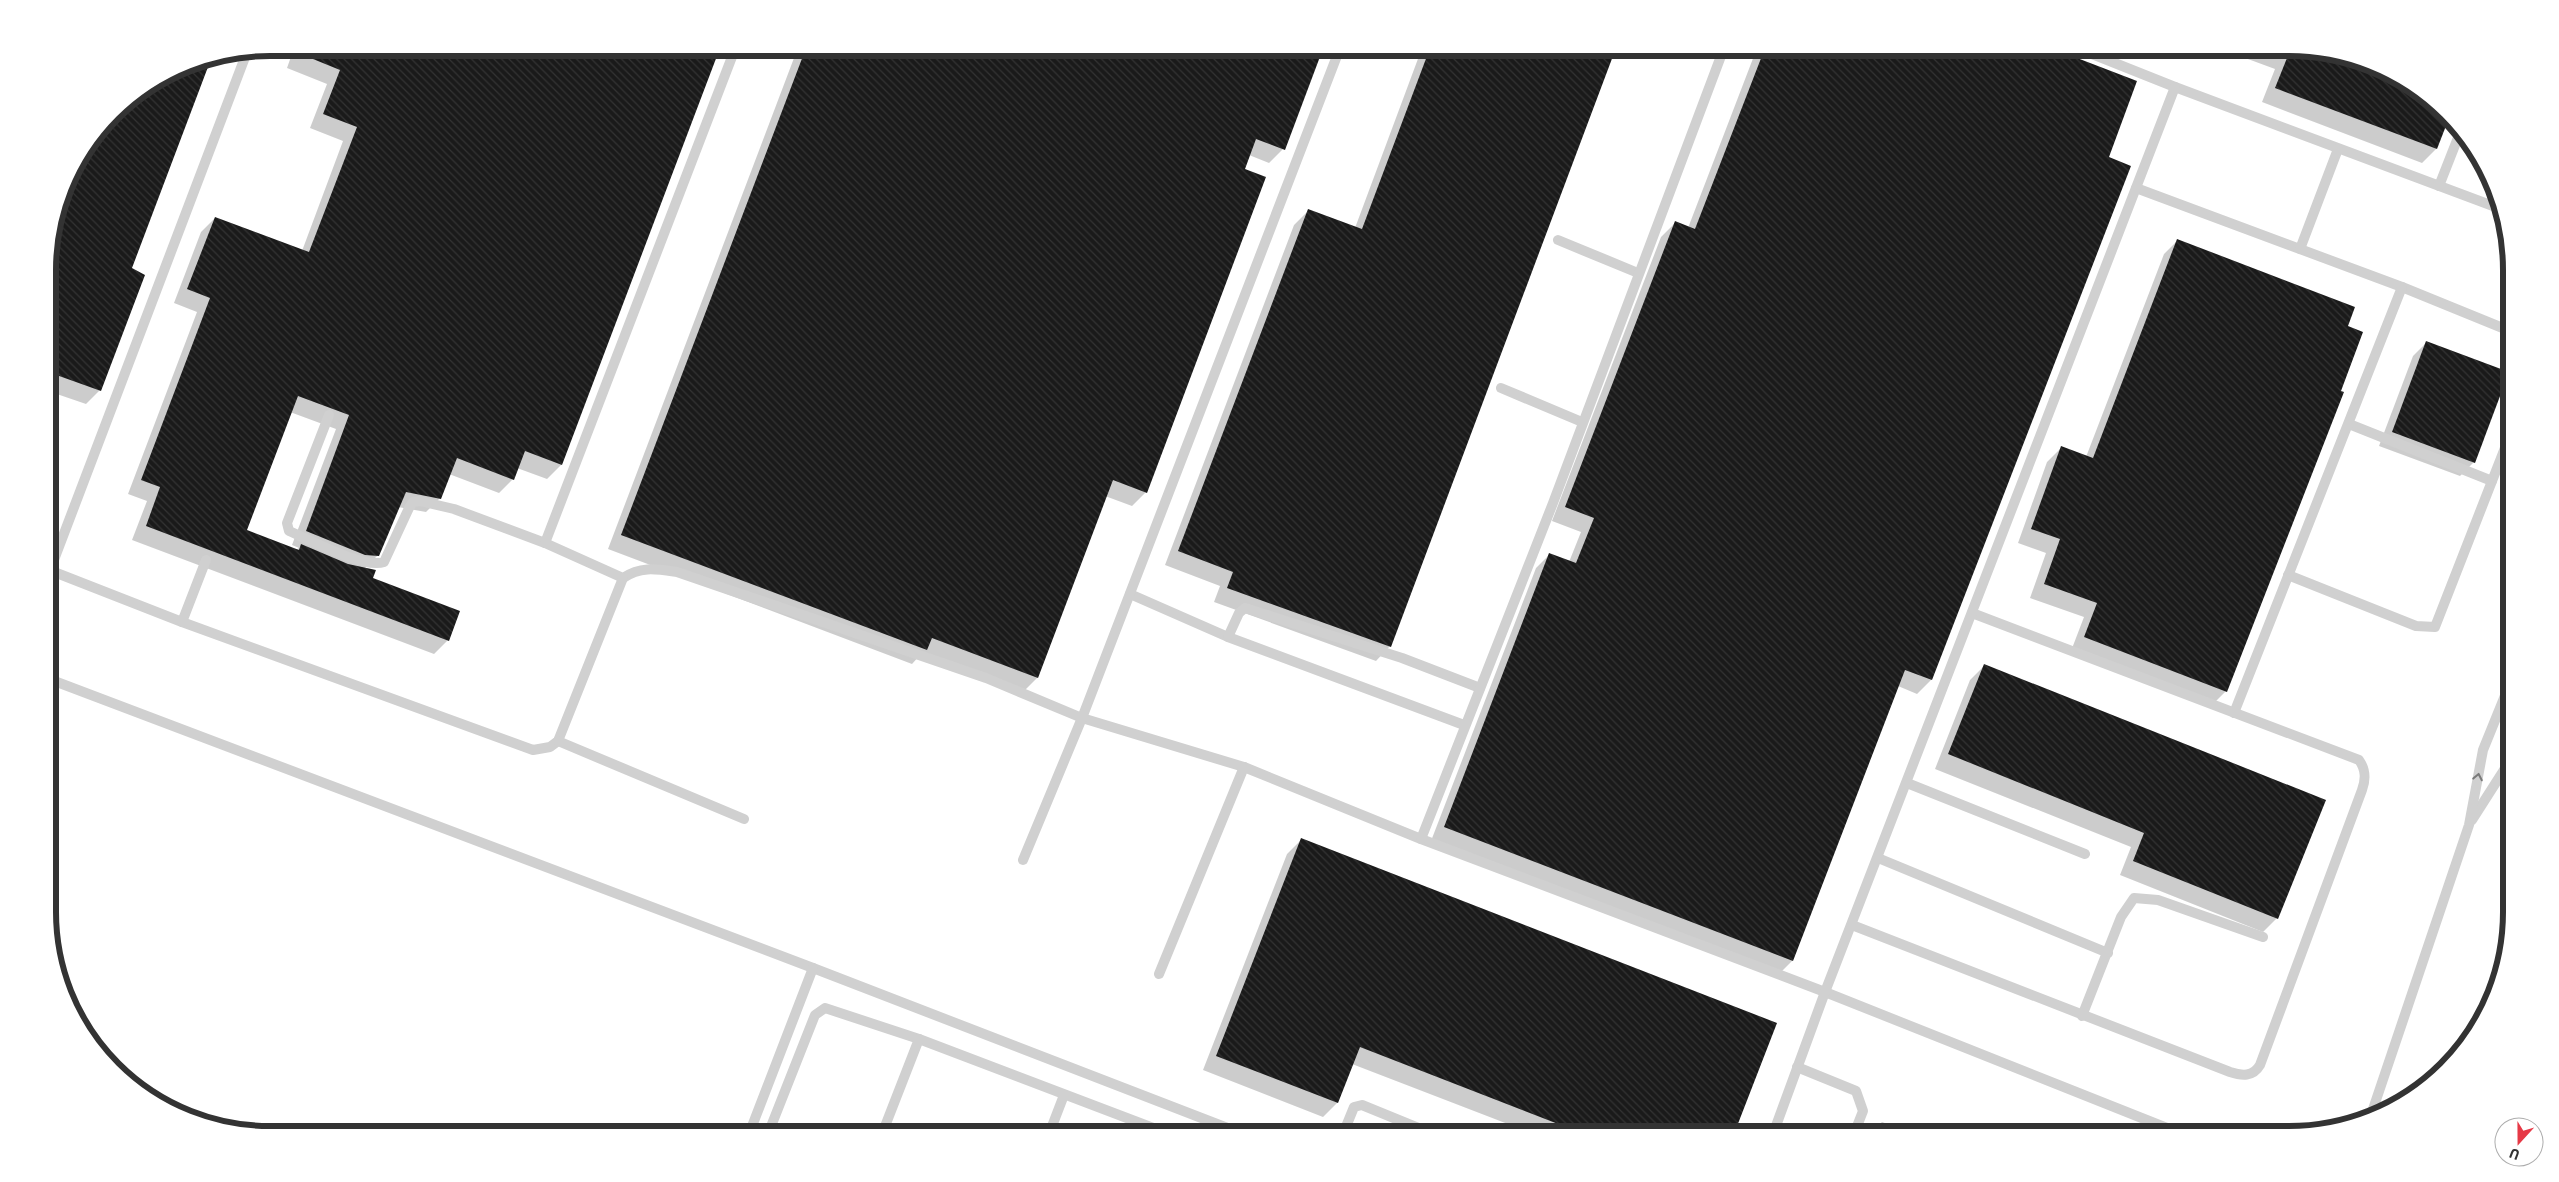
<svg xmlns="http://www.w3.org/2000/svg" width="2559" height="1182" font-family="'IBM Plex Sans',sans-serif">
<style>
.shadow{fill:#0003;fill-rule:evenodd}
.building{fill:url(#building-back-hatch)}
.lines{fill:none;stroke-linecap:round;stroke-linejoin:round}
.service{stroke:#d0d0d0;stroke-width:10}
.oneway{stroke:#7a7a7a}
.rim{fill:none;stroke:#333;stroke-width:6}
</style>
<defs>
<pattern id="building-back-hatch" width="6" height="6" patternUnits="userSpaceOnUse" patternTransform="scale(1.25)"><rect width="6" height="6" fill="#1a1a1a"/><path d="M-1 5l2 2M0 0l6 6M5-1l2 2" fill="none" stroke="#333"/></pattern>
</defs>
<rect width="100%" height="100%" fill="#fff"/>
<!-- shadow -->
<g class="shadow">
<path d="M294,48h425l-158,417 -14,14 -30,-11 -4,11 -14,14 -50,-19 -9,24 -14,14 -28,-5 -20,48 -14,14 7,9 77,62 -14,14 -302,-114 15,-39 -19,-7 69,-182 -23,-9 27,-71 14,-14 87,33 41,-110 -33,-13 17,-44 -40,-16zM290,412l46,17 -44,116 7,3 -3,2 -51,-19z"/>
<path d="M766,48h535l18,6 -36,95 -14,14 -20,-8 -103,337 -14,14 -27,-10 -68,182 -14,14 -101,-39 -10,11 -304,-115 186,-491z"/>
<path d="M1422,48h193l-225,598 -14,15 -162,-59 6,-16 -55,-21 129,-340 14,-14 47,17z"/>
<path d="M1668,48h19l-5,5z"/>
<path d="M1757,48h291l88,34 -29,76 -176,522 -14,14 -19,-8 -106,275 -14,14 -347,-134 105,-273 14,-14 19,8 12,-30 -29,-11 109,-284 14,-14 13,5z"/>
<path d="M2218,48h71l85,17 51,29 23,23 -12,32 -14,14 -160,-61 13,-33z"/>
<path d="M2178,240l48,451 -14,14 -141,-54 13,-34 -54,-19 16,-45 -28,-10 29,-81 14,-14 25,9 78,-203z"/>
<path d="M48,255l82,13 -30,122 -14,14 -38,-13z"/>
<path d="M2427,342l47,120 -14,14 -81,-30 34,-90z"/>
<path d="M1984,666l293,252 -14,14 -143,-57 11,-28 -196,-78 35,-89z"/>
<path d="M1301,840l474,184 -42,110h-199l-182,-70 -15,39 -14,14 -120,-47 84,-216z"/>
<path d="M1882,1122l33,12h-46z"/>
</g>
<!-- building -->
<g class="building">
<path d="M286,48h434l-158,417 -37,-14 -11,29 -57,-22 -16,41 -35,-7 -27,64 -14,-1 -59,-24 43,-116 -51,-19 -51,134 52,20 2,-6 47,20 28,6 -3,8 87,33 -11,30 -303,-115 14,-39 -19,-7 69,-182 -23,-9 28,-72 94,35 48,-125 -34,-13 17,-44z"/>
<path d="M806,48h499l16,6 -36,96 -29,-11 -11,30 21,8 -119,316 -34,-13 -75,198 -106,-40 -5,12 -306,-115z"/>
<path d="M1430,48h186l-225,599 -164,-59 6,-16 -55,-21 130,-342 54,20z"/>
<path d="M1765,48h286l86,33 -28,76 22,9 -199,514 -27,-10 -112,291 -349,-134 105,-274 27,10 18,-45 -29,-11 110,-286 20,8z"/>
<path d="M2291,48l83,17 51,29 24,24 -12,31 -162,-61z"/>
<path d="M211,59l-79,209 13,7 -44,116 -53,-19v-117l22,-83 53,-69 62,-39z"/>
<path d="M2177,239l178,68 -7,19 15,6 -22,59 3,1 -117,300 -143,-55 13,-34 -53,-19 16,-45 -29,-10 30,-83 32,12z"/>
<path d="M2426,341l83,31 -34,91 -83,-31z"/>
<path d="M1984,664l342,136 -48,119 -145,-58 11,-28 -196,-79z"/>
<path d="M1301,838l476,185 -43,111h-150l-224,-87 -22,56 -122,-47z"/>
</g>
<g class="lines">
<!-- service -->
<g class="service">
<path d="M2077,48l98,39 326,122"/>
<path d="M2439,186l22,-56"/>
<path d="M2136,188l266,99 108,44"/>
<path d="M1558,240l80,33"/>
<path d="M2300,249l38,-100"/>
<path d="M1501,388l81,34"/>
<path d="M329,415l-42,108 2,8c21,9 74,38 95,31l25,-54 4,-6 7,-1 34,8 91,34 78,35c18,-12 33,-9 54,-6l309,106 96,40 162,49 177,72 404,153 357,142"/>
<path d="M2349,424l143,57"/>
<path d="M545,543l190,-494"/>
<path d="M49,570l133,52 351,128 17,-3 8,-6 65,-163"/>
<path d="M49,573l198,-521"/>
<path d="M2288,575l128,51 19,1 75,-192"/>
<path d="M1130,594l98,43 236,88"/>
<path d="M182,622l24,-62"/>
<path d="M1228,637l11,-24 6,-5 157,50 78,30"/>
<path d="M49,679l764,289 430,166"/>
<path d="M2234,713l168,-426"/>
<path d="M558,741l186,78"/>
<path d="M1907,783l178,71"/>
<path d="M2472,820l39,-61"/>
<path d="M1421,839l132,-336 171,-455"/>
<path d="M1878,858l230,95"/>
<path d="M1023,860l59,-142 258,-670"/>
<path d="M1852,925l378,147c12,4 23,5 30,-7l102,-275c4,-11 4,-20 -3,-30l-387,-147"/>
<path d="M1159,974l85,-207"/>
<path d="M2082,1016l39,-99 13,-19 24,2 105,37"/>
<path d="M1797,1067l59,24 7,20 -9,23"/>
<path d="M2370,1118l99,-293 14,-75 28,-69"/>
<path d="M749,1134l64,-166"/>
<path d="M768,1134l47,-119 10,-7 94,31 250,95"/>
<path d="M882,1134l37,-95"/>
<path d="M1049,1134l15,-39"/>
<path d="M1343,1134l11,-27 8,-2 71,29"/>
<path d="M1537,1134l2,-2"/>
<path d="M1773,1134l52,-142 350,-905"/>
</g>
</g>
<!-- one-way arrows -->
<defs><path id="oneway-chevron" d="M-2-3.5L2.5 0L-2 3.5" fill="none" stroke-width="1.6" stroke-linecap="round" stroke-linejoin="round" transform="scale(1.25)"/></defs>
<use class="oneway" href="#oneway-chevron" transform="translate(2478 777) rotate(-79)"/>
<!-- crop -->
<path d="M0 0H2559V1182H0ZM270 56H2289A214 214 0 0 1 2503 270V912A214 214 0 0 1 2289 1126H270A214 214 0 0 1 56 912V270A214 214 0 0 1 270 56Z" fill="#fff" fill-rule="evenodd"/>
<path class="rim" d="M270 56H2289A214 214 0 0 1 2503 270V912A214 214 0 0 1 2289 1126H270A214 214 0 0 1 56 912V270A214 214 0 0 1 270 56Z"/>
<!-- north arrow -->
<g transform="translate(2519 1142) rotate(201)"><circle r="24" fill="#ffffff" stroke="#adadad"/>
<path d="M0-4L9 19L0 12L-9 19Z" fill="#e63946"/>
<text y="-8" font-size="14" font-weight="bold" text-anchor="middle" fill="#333333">U</text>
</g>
</svg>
